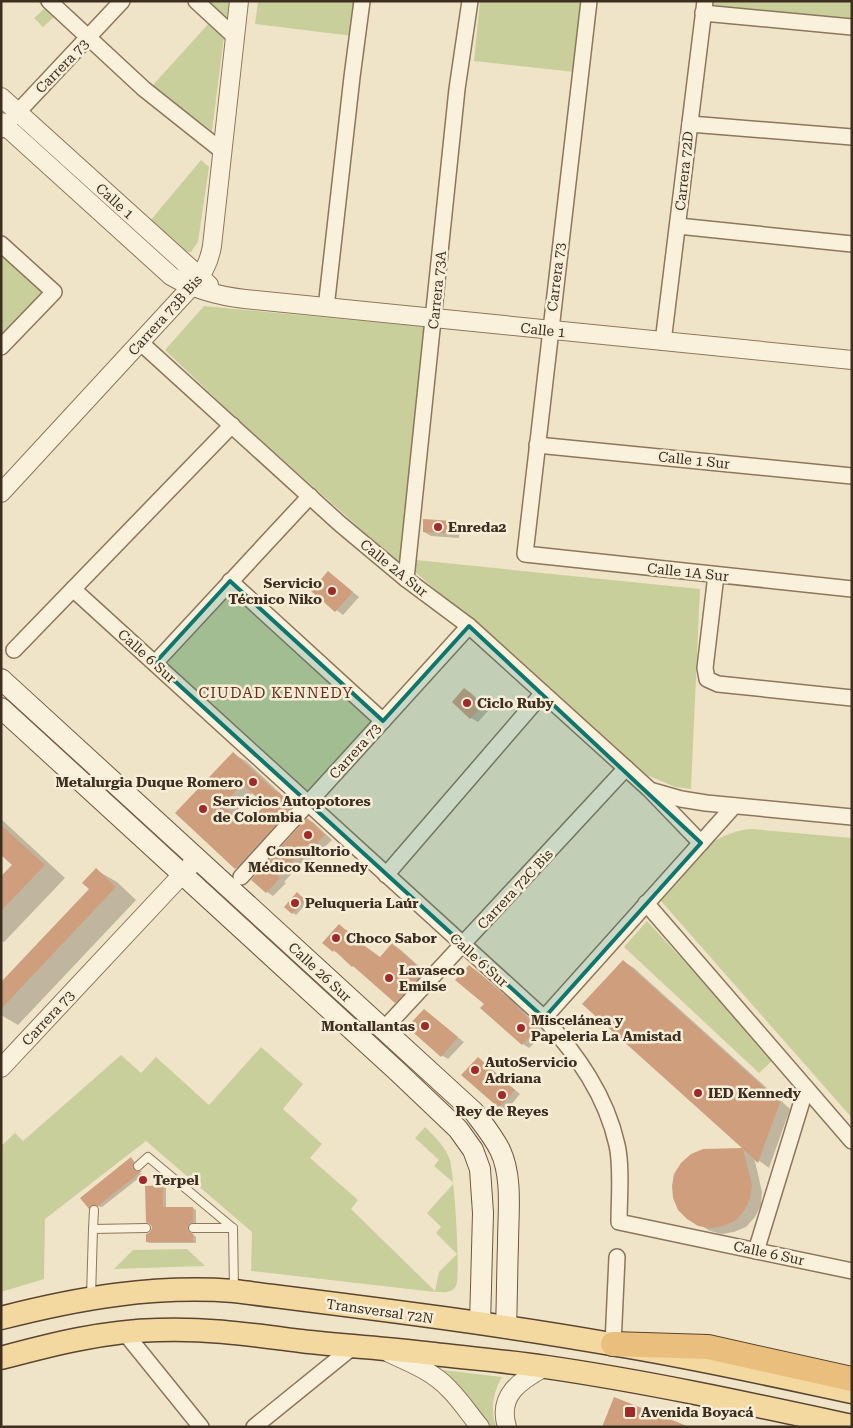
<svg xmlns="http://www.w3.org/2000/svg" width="853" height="1428" font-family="'Roboto Serif',serif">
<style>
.green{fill:#c9cf9b}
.shadow{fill:#0003;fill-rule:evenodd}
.building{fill:#cf9f7d;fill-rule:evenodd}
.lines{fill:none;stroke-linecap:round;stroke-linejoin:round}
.service-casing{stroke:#8d765c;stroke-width:10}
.minor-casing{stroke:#8d765c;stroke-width:18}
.tertiary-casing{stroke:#8d765c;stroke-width:20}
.secondary-casing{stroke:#6f573f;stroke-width:22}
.primary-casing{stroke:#5b4430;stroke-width:25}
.trunk-casing{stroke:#5b4430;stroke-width:26}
.service{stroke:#faf1dc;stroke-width:8}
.minor{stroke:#faf1dc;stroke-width:15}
.tertiary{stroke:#faf1dc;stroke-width:18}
.secondary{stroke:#faf1dc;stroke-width:20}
.primary{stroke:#f3d9a0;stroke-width:22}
.trunk{stroke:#eabe7c;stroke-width:24}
.marked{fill:#0f766e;fill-opacity:0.2;stroke:#0f766e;stroke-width:4;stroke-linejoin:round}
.poi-dot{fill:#9e2a2b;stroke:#f7eed8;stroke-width:2}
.labels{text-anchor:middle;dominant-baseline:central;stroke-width:5;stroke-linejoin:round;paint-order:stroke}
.street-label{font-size:14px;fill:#3d2e20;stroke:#f7eed8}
.poi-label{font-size:14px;font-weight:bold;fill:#3d2e20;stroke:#f7eed8;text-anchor:start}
.neighbourhood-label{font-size:15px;letter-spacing:1px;fill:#6b2e1e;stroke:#f7eed8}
</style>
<rect width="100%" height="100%" fill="#f0e4c8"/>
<!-- green -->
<g class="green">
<path d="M45,1l8,14 -7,-5 8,7 -11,10 -9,-9 11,-10 -7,-6z"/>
<path d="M200,1h33l-2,17 -6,4z"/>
<path d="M258,1h99l-4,35 -98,-12z"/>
<path d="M480,1h101l-7,71 -100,-11z"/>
<path d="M714,1h138v20l-138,-14z"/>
<path d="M211,21l13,16 -12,94 -60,-45z"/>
<path d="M201,160l8,7 -11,75 -7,10h-6l-35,-31z"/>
<path d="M1,253l41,39 -41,42z"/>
<path d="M204,306l223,21 -15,124 -10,115 -169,-151 -68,-65z"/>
<path d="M416,560l284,29 -9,200 -16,-2 -28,-12 -232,-203z"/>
<path d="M229,589l146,134 -66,71 -146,-134z"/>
<path d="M752,829l100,9v280l-191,-217 52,-59c13,-8 24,-12 39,-13z"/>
<path d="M647,921l127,138 -15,14 -135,-126z"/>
<path d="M261,1047l42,37 -20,25 39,35 -12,14 48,42 -7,9 84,82 4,-19 18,-18 -21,-21 5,-6 -14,-14 27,-30 -20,-17 5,-6 -24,-22 10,-11c10,10 20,19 25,33 4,15 11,115 6,126 -4,8 -14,6 -21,6l-184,-21 1,-39 -106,-91 -101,78 -1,60 -43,13v-146l14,-13 8,8 98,-86 20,18 15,-16 53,48z"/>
<path d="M187,1249l18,17 -91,3 19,-19z"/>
<path d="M434,1369l68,8c-9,15 -12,32 -6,50h-9z"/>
</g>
<!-- shadow -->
<g class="shadow">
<path d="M453,522l7,4 -1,12 -28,-2 -7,-4z"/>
<path d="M328,572l31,25 -16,18 -31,-24z"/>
<path d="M465,689l6,4 18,17 -11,12 -7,-4z"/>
<path d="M233,754l13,7 36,34 8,5 15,13 -56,62 -13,-7 -59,-55zM253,792l13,12 -19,21 -12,-12z"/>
<path d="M1,819l64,59 -61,64 -3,-1v-63l12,-13 -12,-11z"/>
<path d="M308,819l6,4 18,17 -23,22 -5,-2 -20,22 2,1 -13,13 -6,-4z"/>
<path d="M96,870l21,12 19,18 -118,125 -17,-10v-34l1,1 88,-93z"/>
<path d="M301,896l7,6 -12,13 -3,-2z"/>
<path d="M339,926l9,5 9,8 -1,1 25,18 12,-13 8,5 31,28 -28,29 -8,-5 -34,-30 -9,-6 -12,-11 -7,-4z"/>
<path d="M623,961l11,7 156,141 -21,59 -15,-11 8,35 -1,13 -6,12 -9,10 -12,5 -12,2 -12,-3 -22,-13 16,-67 41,-2z"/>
<path d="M469,966l7,4 41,35 28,28 -16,15 -6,-4z"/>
<path d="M425,1011l39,31 -16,17 -7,-4z"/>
<path d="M478,1059l42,35 -14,17 -43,-37z"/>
<path d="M131,1159l6,5 -2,3 1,6 8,1 -42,33 -7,-1 -3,3 -2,-1z"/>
<path d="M163,1187l3,1v20h27l3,2v14l-5,2 -1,5 6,6v6h-46l-3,-1 6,-13z"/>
</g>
<!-- building -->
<g class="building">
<path d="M423,519l30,2 -1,13 -29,-2z"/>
<path d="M328,571l25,21 -18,20 -24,-21z"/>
<path d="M464,688l19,17 -13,14 -18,-17z"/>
<path d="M233,752l43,40 1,-1 16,15 -58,63 -60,-56zM242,784l23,21 -20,21 -22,-21z"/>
<path d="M307,818l18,17 -24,24 -4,-3 -19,21 2,1 -14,15 -15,-13z"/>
<path d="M1,825l44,40 -44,46v-35l11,-11 -11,-10z"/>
<path d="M96,868l20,19 -115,122v-27l88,-93 -7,-6z"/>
<path d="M297,892l8,8 -13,14 -8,-7z"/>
<path d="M339,924l10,9 -1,1 32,23 12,-14 32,29 -29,31 -42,-37 -1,1 -18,-17 -1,2 -11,-9z"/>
<path d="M623,960l157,142 -22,61 -15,-14 9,36 -2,14 -6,12 -9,10 -12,5 -12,2 -13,-2 -11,-7 -9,-9 -5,-12 -1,-12 2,-12 7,-11 10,-9 12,-5 39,-1 -160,-144z"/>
<path d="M469,965l41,35 28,28 -16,17 -42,-37 4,-4 -29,-24z"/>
<path d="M424,1009l34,28 -17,20 -34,-30z"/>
<path d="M478,1057l37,33 -16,18 -38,-33z"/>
<path d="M131,1157l3,5 -1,3 1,4 3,2h5l-44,35 -6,-1 -3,4 -9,-11z"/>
<path d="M163,1185v22h30v15l-3,1 -3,5 1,3 5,3v8h-47v-8l3,-1 3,-5 -1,-3 -5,-3 -1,-36z"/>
<path d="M614,1397l73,29v1h-85z"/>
</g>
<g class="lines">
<defs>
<g id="service">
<path d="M138,1166l10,-9 85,71"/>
<path d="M193,1228h40l1,61"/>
<path d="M93,1229l1,-19"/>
<path d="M91,1297l2,-68 53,-1"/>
</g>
<g id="minor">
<path d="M49,1l95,88 78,62"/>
<path d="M196,1l39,36"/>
<path d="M589,1l-64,553 327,35"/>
<path d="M703,13l149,14"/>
<path d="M690,124l162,13"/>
<path d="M1,130l121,-129"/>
<path d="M678,226l174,18"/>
<path d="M1,244l53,48 -53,55"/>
<path d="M326,308l26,-231 10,-76"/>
<path d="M663,342l42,-341"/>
<path d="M141,343l198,180 67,56 63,47 181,164 51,53"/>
<path d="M537,445l315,31"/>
<path d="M716,575l-11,93 2,11 11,5 134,14"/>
<path d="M406,579l51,-490 13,-88"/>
<path d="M230,581l153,140"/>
<path d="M73,589l471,429c33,37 62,77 73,127 5,21 2,55 2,77l233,49"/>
<path d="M14,650l218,-225"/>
<path d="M155,663l155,-167"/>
<path d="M653,791l28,8 25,4 146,14"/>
<path d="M386,875l157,-182"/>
<path d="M241,877l228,-251"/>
<path d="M646,903l206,238"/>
<path d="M544,1018l190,-212"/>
<path d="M383,1030l243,-262"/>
<path d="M756,1251l50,-163"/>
<path d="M125,1333l76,94"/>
<path d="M613,1344l4,-87"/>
<path d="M254,1427l100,-81"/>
</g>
<g id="tertiary">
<path d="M1,97l208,188"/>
<path d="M1,122l170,154c24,14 47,20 74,23l607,61"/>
<path d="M1,493l190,-206c12,-13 18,-24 21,-41l27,-245"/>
<path d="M1,1068l191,-204"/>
<path d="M389,1353c22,10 45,19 61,37 11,11 20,25 30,37"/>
<path d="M507,1427c-10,-32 14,-47 38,-60"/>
</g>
<g id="secondary">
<path d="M1,679l473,433c9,12 19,24 26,38 13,27 8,64 8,94 -1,28 -1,56 -2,84"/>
<path d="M1,708l397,364 60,57 15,21 7,19 3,44 -3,111"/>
</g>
<g id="primary">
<path d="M1,1318c78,-20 153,-33 233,-27 126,16 252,31 377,53 81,13 161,31 241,48"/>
<path d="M1,1358c52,-14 104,-27 157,-28 49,-2 95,5 143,11 41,5 83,7 124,12 40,5 81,8 121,14 103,15 204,37 306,59"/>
</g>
<path id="trunk" d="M613,1344l95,3 144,32"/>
</defs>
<!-- service casing -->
<use href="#service" class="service-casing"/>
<!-- minor casing -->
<use href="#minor" class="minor-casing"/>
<!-- tertiary casing -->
<use href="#tertiary" class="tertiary-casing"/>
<!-- secondary casing -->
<use href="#secondary" class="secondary-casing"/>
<!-- primary casing -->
<use href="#primary" class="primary-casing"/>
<!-- trunk casing -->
<use href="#trunk" class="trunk-casing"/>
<!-- service -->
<use href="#service" class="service"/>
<!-- minor -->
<use href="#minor" class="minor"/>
<!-- tertiary -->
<use href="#tertiary" class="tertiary"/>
<!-- secondary -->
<use href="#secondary" class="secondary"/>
<!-- primary -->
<use href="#primary" class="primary"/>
<!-- trunk -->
<use href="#trunk" class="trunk"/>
</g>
<!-- marked area -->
<path class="marked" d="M230,581l153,140 86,-95 232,217 -157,175 -389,-355z"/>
<!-- markers -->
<g class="poi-dot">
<circle cx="438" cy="527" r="5"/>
<circle cx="332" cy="591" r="5"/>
<circle cx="467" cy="703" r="5"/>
<circle cx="253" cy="782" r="5"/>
<circle cx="203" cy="809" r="5"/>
<circle cx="308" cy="835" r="5"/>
<circle cx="295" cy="903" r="5"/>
<circle cx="336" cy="938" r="5"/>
<circle cx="389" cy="978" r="5"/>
<circle cx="425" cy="1026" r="5"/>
<circle cx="521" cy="1028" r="5"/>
<circle cx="475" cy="1070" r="5"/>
<circle cx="698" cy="1093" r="5"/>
<circle cx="502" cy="1095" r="5"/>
<circle cx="143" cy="1180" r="5"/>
<rect x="624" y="1406" width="12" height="12" rx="2.5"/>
</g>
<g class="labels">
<!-- street labels -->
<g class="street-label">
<text transform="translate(62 66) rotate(-46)">Carrera 73</text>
<text transform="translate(684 171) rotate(-84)">Carrera 72D</text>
<text transform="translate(115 201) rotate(42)">Calle 1</text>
<text transform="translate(556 277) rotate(-83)">Carrera 73</text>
<text transform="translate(437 290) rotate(-84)">Carrera 73A</text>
<text transform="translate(165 315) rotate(-48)">Carrera 73B Bis</text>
<text transform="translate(543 330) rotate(6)">Calle 1</text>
<text transform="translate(694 460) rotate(6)">Calle 1 Sur</text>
<text transform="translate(394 568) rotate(39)">Calle 2A Sur</text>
<text transform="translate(688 572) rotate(6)">Calle 1A Sur</text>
<text transform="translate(147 656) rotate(42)">Calle 6 Sur</text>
<text transform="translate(355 751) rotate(-48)">Carrera 73</text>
<text transform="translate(515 889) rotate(-47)">Carrera 72C Bis</text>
<text transform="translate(479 960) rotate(42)">Calle 6 Sur</text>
<text transform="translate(320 972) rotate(43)">Calle 26 Sur</text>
<text transform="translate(48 1018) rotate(-47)">Carrera 73</text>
<text transform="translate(769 1253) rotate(12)">Calle 6 Sur</text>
<text transform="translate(380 1311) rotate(8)">Transversal 72N</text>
</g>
<!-- poi labels -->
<g class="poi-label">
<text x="448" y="527">Enreda2</text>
<text x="322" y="583" text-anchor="end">Servicio<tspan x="322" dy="16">Técnico Niko</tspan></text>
<text x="477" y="703">Ciclo Ruby</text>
<text x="243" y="782" text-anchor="end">Metalurgia Duque Romero</text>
<text x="213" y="801">Servicios Autopotores<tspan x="213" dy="16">de Colombia</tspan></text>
<text x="308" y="851" text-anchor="middle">Consultorio<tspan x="308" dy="16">Médico Kennedy</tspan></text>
<text x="305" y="903">Peluqueria Lau´r</text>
<text x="346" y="938">Choco Sabor</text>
<text x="399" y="970">Lavaseco<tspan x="399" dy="16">Emilse</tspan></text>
<text x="531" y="1020">Miscelánea y<tspan x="531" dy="16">Papeleria La Amistad</tspan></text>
<text x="415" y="1026" text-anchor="end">Montallantas</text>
<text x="485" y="1062">AutoServicio<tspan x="485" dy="16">Adriana</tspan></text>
<text x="708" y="1093">IED Kennedy</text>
<text x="502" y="1111" text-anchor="middle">Rey de Reyes</text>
<text x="153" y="1180">Terpel</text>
<text x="641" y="1412">Avenida Boyacá</text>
</g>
<!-- neighbourhood labels -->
<g class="neighbourhood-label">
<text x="276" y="693">CIUDAD KENNEDY</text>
</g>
</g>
<!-- border -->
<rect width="853" height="1428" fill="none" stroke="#3d2e20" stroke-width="5"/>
</svg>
